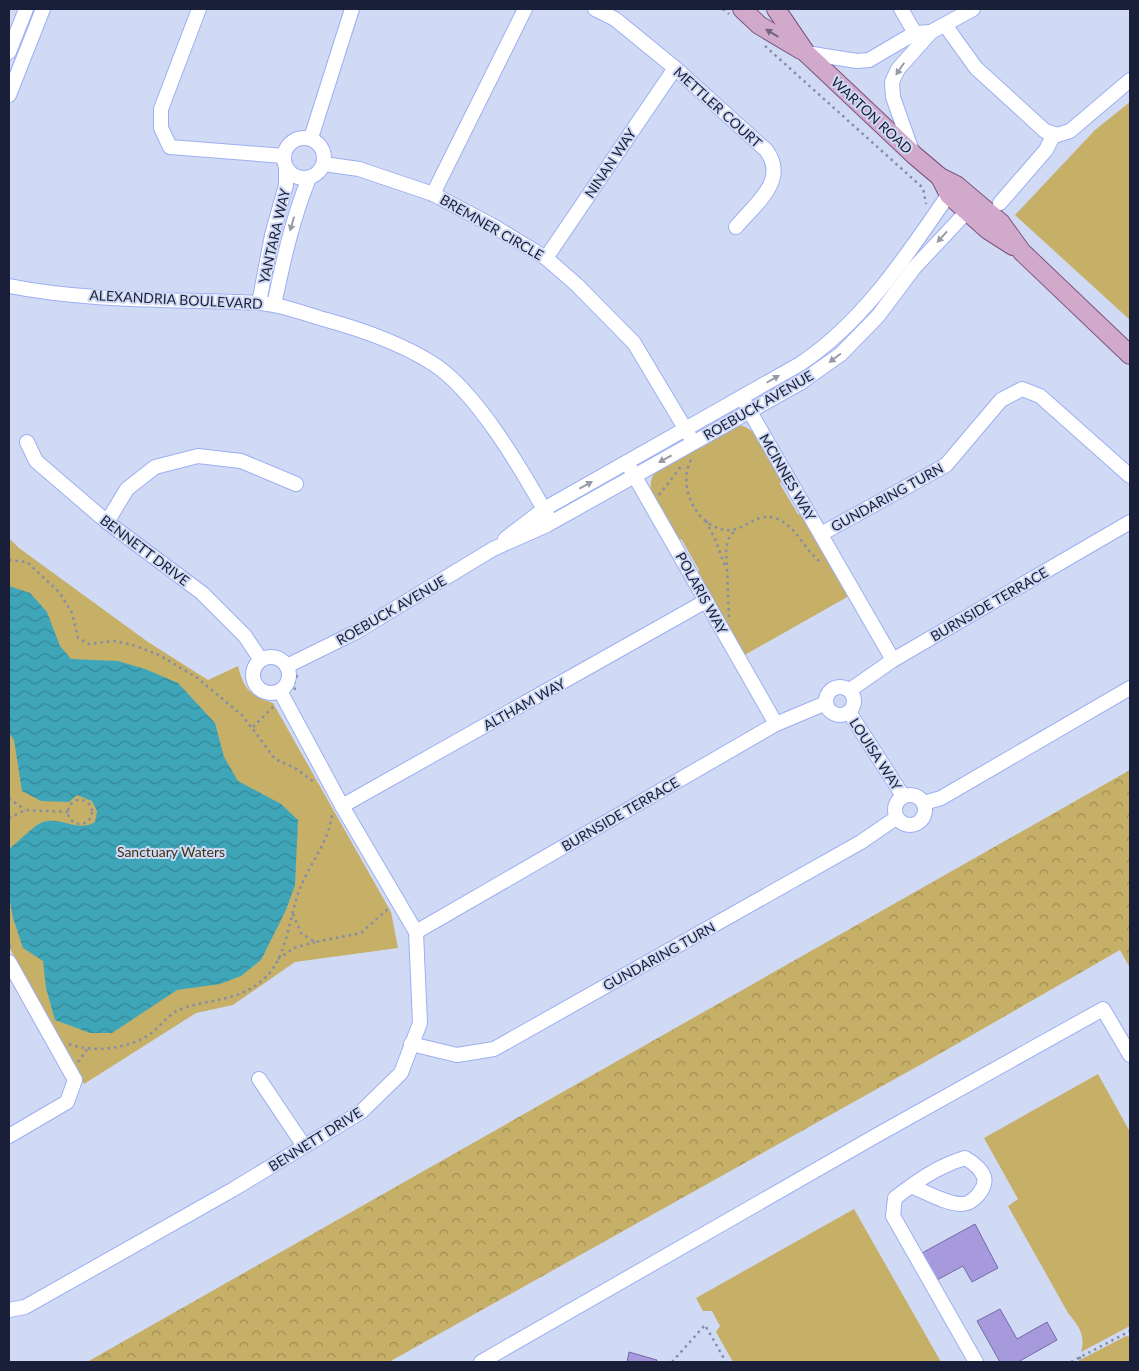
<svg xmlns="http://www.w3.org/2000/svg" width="1139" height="1371" font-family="Lato,sans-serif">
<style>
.green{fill:#c6af67}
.forest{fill:url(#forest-crowns)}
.water{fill:url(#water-waves)}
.building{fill:#a69add;stroke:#7569a9}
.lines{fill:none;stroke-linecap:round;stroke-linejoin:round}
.minor-casing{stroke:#9daff2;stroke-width:16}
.major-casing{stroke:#7c5481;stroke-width:20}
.path{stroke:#858da7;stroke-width:2.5;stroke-dasharray:2.5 4;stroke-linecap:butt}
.minor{stroke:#fff;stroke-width:14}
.major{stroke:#d0a9cb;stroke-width:18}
.oneway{fill:#746482}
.oneway2{fill:#989aa5}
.labels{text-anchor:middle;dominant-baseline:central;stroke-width:4;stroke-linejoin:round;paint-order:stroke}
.street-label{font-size:14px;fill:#191f38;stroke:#d1daf5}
.park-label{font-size:14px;fill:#3d3312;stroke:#d1daf5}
</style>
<defs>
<pattern id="forest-crowns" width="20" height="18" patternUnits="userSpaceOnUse" patternTransform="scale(1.25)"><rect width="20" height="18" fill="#c6af67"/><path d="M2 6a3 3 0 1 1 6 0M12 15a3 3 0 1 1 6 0" fill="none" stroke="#a08e56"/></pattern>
<pattern id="water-waves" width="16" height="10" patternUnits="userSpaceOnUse" patternTransform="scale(1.25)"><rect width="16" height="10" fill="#3fa6b9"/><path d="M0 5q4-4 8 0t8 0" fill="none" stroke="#348797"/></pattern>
</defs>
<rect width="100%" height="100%" fill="#d1daf5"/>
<!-- green -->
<g class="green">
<path d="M1130,102v218l-115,-105 80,-85z"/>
<path d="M740,425c22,6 31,34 42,54l-2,5 18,30 4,1 47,81 -106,60 -46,-80 2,-6 -17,-30 -7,-3c-11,-20 -35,-45 -19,-67z"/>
<path d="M9,538l10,10 129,94 60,38 30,-14c6,24 12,29 35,37l118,209 7,36 -103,14 -62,43 -37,8 -112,71 -75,-137z"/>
<path d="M1098,1074l32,58v194l-49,26c5,-17 -3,-27 -13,-39l-60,-107 10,-7 -34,-61z"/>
<path d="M854,1209l87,153h-208l-17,-30 4,-6 -8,-15h-9l-7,-13z"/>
<path d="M1126,1336l4,1v24l-2,1h-52z"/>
</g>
<!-- forest -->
<path class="forest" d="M1130,770v198l-10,-18 -193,111 -538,301h-302z"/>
<!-- water -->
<path class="water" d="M9,586l21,7 17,19 13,34 11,13 47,2 27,8 33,14 37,40 9,34 14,24 43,23 17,16 -3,65 -9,25 -25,50 -20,16 -21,8 -43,6 -65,43h-22l-35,-13 -9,-32 -3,-27 -20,-13 -10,-30 -4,-22v-47c8,-6 25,-24 34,-27 18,-6 35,11 52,0l2,-11 -5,-10 -15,-6 -8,7 -28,-1 -19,-10 -8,-51 -5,-7z"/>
<!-- building -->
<g class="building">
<path d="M975,1224l23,44 -26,14 -9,-16 -26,14 -15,-27z"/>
<path d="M1000,1309l17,30 30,-17 10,18 -39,22h-18l-23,-41z"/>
<path d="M629,1352l28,8 -1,2h-29z"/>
</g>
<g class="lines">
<defs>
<g id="minor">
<path d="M199,9l-38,100v19l9,19 114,9"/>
<path d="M595,9l20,10 60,49 91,82c23,30 -11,54 -30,77"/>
<path d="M901,9l14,24"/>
<path d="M945,25l31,43 69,63 12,4 13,-4 60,-51"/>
<path d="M9,52l17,-43"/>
<path d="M806,53l51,8 12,-1 46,-27 16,-1"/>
<path d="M9,95l34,-86"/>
<circle cx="304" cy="158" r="20"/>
<path d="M311,138l41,-129"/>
<path d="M913,154l-20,-57 -1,-15 6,-13 33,-37 42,-23"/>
<path d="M324,164l35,5 74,25 62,33 51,31 31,27 57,58 55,92"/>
<path d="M433,194l92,-185"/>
<path d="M1000,203l46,-53 8,-16"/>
<path d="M546,258l129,-190"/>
<path d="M9,286c81,16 166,13 249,17 23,1 47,11 69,17 36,10 73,23 105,43 45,28 93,112 119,159"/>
<path d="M259,303l13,-68 14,-50v-17"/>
<path d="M274,305c9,-43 18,-85 35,-127"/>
<path d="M745,403l148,257"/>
<path d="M27,442l9,19 71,61 95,71 43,43 16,24"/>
<path d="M630,468l146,256"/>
<path d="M107,522l20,-33 28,-22 43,-11 43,5 55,23"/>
<path d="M821,534l125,-69 55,-65 21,-11 18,7 90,80"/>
<path d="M505,539l39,-30 256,-145c65,-43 109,-112 153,-176"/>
<circle cx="271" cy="675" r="18"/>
<path d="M287,666l69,-34 137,-83 54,-24 253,-142 41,-29 37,-38 36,-48 60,-64"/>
<circle cx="840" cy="701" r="14"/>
<path d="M850,690l43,-30 237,-138"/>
<path d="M849,712l54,84"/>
<circle cx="910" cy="810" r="15"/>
<path d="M924,803l17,-5 189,-110"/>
<path d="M342,806l364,-205"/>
<path d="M416,932l360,-208 50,-21"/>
<path d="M9,962l66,118 -8,22 -58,34"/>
<path d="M411,1044l46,11 37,-6 367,-207 35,-24"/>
<path d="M259,1079l45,67"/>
<path d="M911,1186c15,6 35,18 51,18 11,0 25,-16 22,-27 -3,-9 -12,-15 -19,-19 -27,8 -48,23 -70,40l-2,18 83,146"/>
<path d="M9,1310l16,-3 207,-117 129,-78 40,-39 19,-50 -4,-91 -74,-126 -62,-115"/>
<path d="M481,1362l398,-228 224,-125 27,46"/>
</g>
<g id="major">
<path d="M742,9l17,16 42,25"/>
<path d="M776,9l30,44 108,102 26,22 16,8 45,38 21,29 108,103"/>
<path d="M940,177l9,18 39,35 25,16"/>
</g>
</defs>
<!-- minor casing -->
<use href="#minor" class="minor-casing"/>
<!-- major casing -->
<use href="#major" class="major-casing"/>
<!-- path -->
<g class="path">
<path d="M723,9l6,5"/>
<path d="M765,46l158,142 3,16"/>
<path d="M691,460c-14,25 5,66 34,70 20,2 30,-18 50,-12 22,7 29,33 47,45"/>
<path d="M659,495l24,-31"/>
<path d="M706,521l9,18 10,27"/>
<path d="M9,560l18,2 33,31 12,20 6,25 11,6 25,-3 19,4 26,10 37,22 47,39 32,43 20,9 19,14"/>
<path d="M729,617l-3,-69 3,-10 7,-9"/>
<path d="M295,690l-1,-7 4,-9"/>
<path d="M253,727l21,-21"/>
<path d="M9,798l16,12"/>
<circle cx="80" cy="812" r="12"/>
<path d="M9,818l16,-8 43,2"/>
<path d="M293,914l8,19 14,9 46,-9 28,-25"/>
<path d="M9,945l3,5"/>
<path d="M278,959l16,-11 21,-6"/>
<path d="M69,1044c24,9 58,5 80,-9 11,-8 19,-21 32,-26 30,-11 59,-7 84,-31 22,-21 24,-60 34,-87 10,-27 29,-47 33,-76"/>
<path d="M78,1062l10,-14"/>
<path d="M1079,1357l5,5"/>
<path d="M672,1362l33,-37 21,37"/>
<path d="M1071,1362l59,-31"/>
</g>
<!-- minor -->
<use href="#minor" class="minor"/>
<!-- major -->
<use href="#major" class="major"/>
</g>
<!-- one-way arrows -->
<defs><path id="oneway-solid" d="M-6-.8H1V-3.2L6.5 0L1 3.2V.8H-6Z" transform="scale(1.25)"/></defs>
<use class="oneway" href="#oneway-solid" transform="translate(772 33) rotate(-149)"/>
<g class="oneway2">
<use href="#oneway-solid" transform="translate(900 69) rotate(124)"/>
<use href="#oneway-solid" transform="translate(292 224) rotate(106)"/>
<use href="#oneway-solid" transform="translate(942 237) rotate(132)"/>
<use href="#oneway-solid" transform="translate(835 358) rotate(143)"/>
<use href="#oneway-solid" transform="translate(773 379) rotate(-30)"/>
<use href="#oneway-solid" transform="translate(665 459) rotate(151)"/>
<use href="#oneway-solid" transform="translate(586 485) rotate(-29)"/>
</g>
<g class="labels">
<!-- street labels -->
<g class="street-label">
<text transform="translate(718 107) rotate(42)">METTLER COURT</text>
<text transform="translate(872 115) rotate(43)">WARTON ROAD</text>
<text transform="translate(610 163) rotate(-56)">NINAN WAY</text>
<text transform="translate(492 227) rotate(30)">BREMNER CIRCLE</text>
<text transform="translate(274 236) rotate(-77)">YANTARA WAY</text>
<text transform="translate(176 299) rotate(3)">ALEXANDRIA BOULEVARD</text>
<text transform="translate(758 405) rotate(-30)">ROEBUCK AVENUE</text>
<text transform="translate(788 477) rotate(60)">MCINNES WAY</text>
<text transform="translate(887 497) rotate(-29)">GUNDARING TURN</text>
<text transform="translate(145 550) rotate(37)">BENNETT DRIVE</text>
<text transform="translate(702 593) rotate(61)">POLARIS WAY</text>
<text transform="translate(989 604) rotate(-30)">BURNSIDE TERRACE</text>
<text transform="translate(391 610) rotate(-30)">ROEBUCK AVENUE</text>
<text transform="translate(524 704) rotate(-29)">ALTHAM WAY</text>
<text transform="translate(876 754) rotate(57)">LOUISA WAY</text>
<text transform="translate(620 814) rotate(-30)">BURNSIDE TERRACE</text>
<text transform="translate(659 956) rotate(-29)">GUNDARING TURN</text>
<text transform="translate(315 1139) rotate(-32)">BENNETT DRIVE</text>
</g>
<!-- park labels -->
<g class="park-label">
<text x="171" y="851">Sanctuary Waters</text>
</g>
</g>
<!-- border -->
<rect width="1139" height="1371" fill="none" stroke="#191f38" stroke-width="20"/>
</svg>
